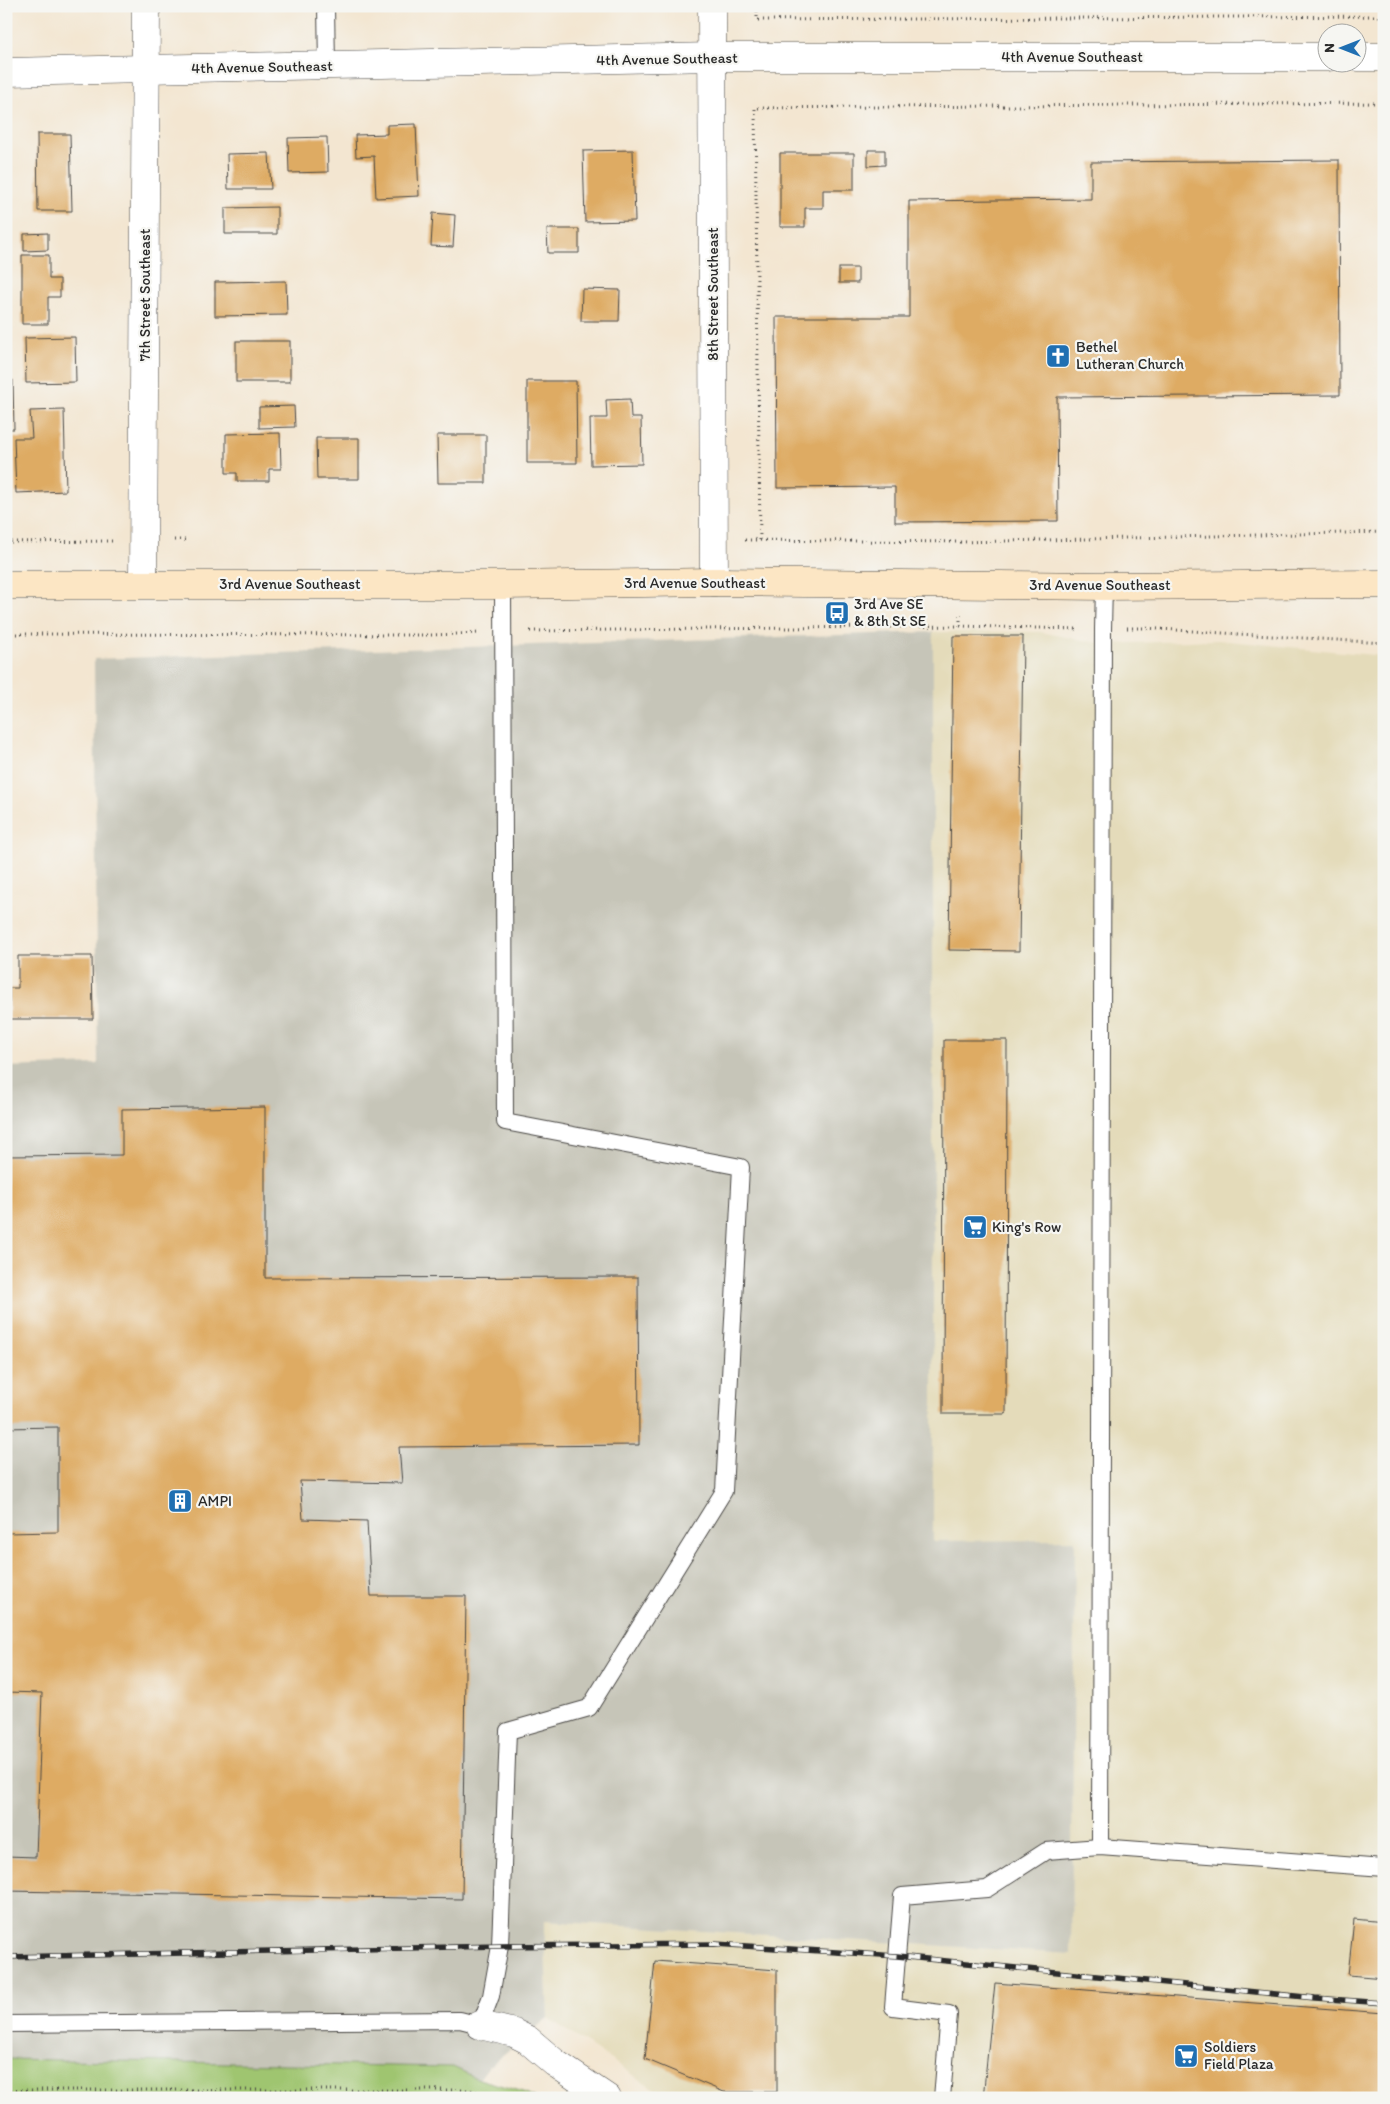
<svg xmlns="http://www.w3.org/2000/svg" width="1390" height="2104" font-family="Itim,sans-serif">
<style>
.built{fill:#e4dbba}
.industrial{fill:#c6c5b8}
.green{fill:#9fc570;stroke:#65784e}
.building{fill:#deab63}
.lines{fill:none;stroke-linecap:round;stroke-linejoin:round}
.lane-casing{stroke:#494744;stroke-width:18}
.street-casing{stroke:#494744;stroke-width:29}
.secondary-casing{stroke:#494744;stroke-width:29}
.path{stroke:#494744;stroke-width:3;stroke-dasharray:1 4;stroke-linecap:butt}
.lane{stroke:#fff;stroke-width:16}
.street{stroke:#fff;stroke-width:28}
.secondary{stroke:#fce6c4;stroke-width:28}
.rail-casing{stroke:#2b2b2b;stroke-width:5.5}
.rail{stroke:#f6f6f2;stroke-width:4;stroke-dasharray:11;stroke-linecap:butt}
.labels{text-anchor:middle;dominant-baseline:central;stroke-width:4.5;stroke-linejoin:round;paint-order:stroke}
.street-label{font-size:15px;fill:#2b2b2b;stroke:#f6f6f2}
.poi-label{font-size:15px;fill:#2b2b2b;stroke:#f6f6f2;text-anchor:start}
</style>
<rect width="100%" height="100%" fill="#f6f6f2"/>
<filter id="ink" filterUnits="userSpaceOnUse"><feTurbulence type="fractalNoise" baseFrequency=".02" numOctaves="2"/><feDisplacementMap in="SourceGraphic" scale="10" xChannelSelector="R" yChannelSelector="G"/><feConvolveMatrix kernelMatrix="1 2 1 2 8 2 1 2 1" color-interpolation-filters="sRGB"/></filter>
<filter id="wash" filterUnits="userSpaceOnUse"><feTurbulence type="fractalNoise" baseFrequency=".0096" numOctaves="4" result="noise"/><feDisplacementMap in="SourceGraphic" scale="20" xChannelSelector="R" yChannelSelector="G"/><feGaussianBlur stdDeviation="1.12" result="paint"/><feColorMatrix in="noise" values="0 0 0 0 0 0 0 0 0 0 0 0 0 0 0 0 0 1.4 0 .05"/><feComposite in="paint" operator="in"/></filter>
<g filter="url(#wash)">
<rect width="100%" height="100%" fill="#f3e6d1"/>
<!-- built -->
<path class="built" d="M933,632h107l63,12 115,-4 166,16v1442h-716l-120,-80 -4,-97 527,33 3,-414 -141,2z"/>
<!-- industrial -->
<path class="industrial" d="M933,632v909l142,-1 -4,414 -527,-33 4,97 -60,49 -9,12 -26,-12 -447,-8v-992l92,-3 -4,-405z"/>
<!-- green -->
<path class="green" d="M6,2059l447,8 26,12 47,14 10,5h-530z"/>
<g id="blocks">
<!-- building -->
<g class="building">
<path d="M416,124l3,72 -43,2 -2,-42 -18,1 -1,-22 32,-1v-9z"/>
<path d="M37,134h33l2,77h-34z"/>
<path d="M327,137l1,35 -39,1 -1,-35z"/>
<path d="M633,150l2,71 -50,1 -2,-71z"/>
<path d="M868,150h17v15l-17,1z"/>
<path d="M269,153l2,36h-43l-1,-35z"/>
<path d="M780,153h74v37h-31v18h-18v19h-25z"/>
<path d="M1339,160l1,235 -283,2 1,124 -163,1v-35l-118,1 -1,-171h133v-116l182,-2v-37z"/>
<path d="M277,207v27h-52v-26z"/>
<path d="M433,213l22,2 -2,32 -22,-1z"/>
<path d="M547,229h32v24h-31z"/>
<path d="M48,233v17l-24,1v-17z"/>
<path d="M22,255h27v24h11v18h-12v27h-26z"/>
<rect x="839" y="268" width="19" height="15"/>
<path d="M286,281l1,34 -72,1v-34z"/>
<path d="M582,289l38,1 -1,31h-38z"/>
<path d="M75,337l1,45 -50,1 -1,-45z"/>
<rect x="236" y="341" width="54" height="41"/>
<path d="M13,380l1,49h-8v-48z"/>
<path d="M527,381h49l1,82h-50z"/>
<path d="M630,399l1,19h10l1,46 -51,1 -1,-47h17l-1,-18z"/>
<path d="M294,406l1,21 -36,1v-21z"/>
<path d="M64,410l2,81 -50,2 -2,-55h18l-2,-27z"/>
<path d="M280,433l1,36h-12v12h-32v-8h-11v-39z"/>
<path d="M437,435h49v48h-48z"/>
<path d="M316,438h43v41h-42z"/>
<path d="M953,636h70l-4,315 -70,-1z"/>
<path d="M18,956h74l1,63h-84v-31h9z"/>
<path d="M944,1040h63l-1,374h-63z"/>
<path d="M265,1107v171l373,-1 1,168 -240,2 3,36 -102,-2 3,38 64,2 4,75h95l-4,303 -456,-8v-35l30,1 6,-164 -36,-1v-159l52,-1v-105l-52,1v-272l116,-1v-46z"/>
<path d="M1354,1919l30,3v56l-36,-3z"/>
<path d="M655,1961l122,9v122h-53l-79,-33z"/>
<path d="M995,1983l389,30v85h-401z"/>
</g>
</g>
</g>
<g filter="url(#ink)">
<use href="#blocks" fill-opacity="0" stroke="#494744" stroke-width="1"/>
<g class="lines">
<defs>
<g id="lane">
<path d="M326,6l1,60"/>
<path d="M1100,1847l3,-1218 1,-43"/>
<path d="M6,2024l454,-4 20,5 11,-29 9,-50 8,-215 81,-23 135,-217 17,-324 -236,-45 -2,-537"/>
<path d="M942,2098l7,-84 -56,-7 9,-111 85,-7 59,-38 54,-4 284,21"/>
</g>
<g id="street">
<path d="M712,6l2,576"/>
<path d="M1358,57h26"/>
<path d="M6,72l707,-15h615"/>
<path d="M143,584l3,-578"/>
<path d="M480,2025l34,8 14,7 27,23 52,35"/>
</g>
<path id="secondary" d="M6,585h497l211,-3 390,4 280,-2"/>
</defs>
<!-- lane casing -->
<use href="#lane" class="lane-casing"/>
<!-- street casing -->
<use href="#street" class="street-casing"/>
<!-- secondary casing -->
<use href="#secondary" class="secondary-casing"/>
<!-- path -->
<g class="path">
<path d="M757,6v14l627,-4"/>
<path d="M174,540h14"/>
<path d="M745,540l215,2 424,-10"/>
<path d="M760,540l-5,-432 629,-5"/>
<path d="M6,542l107,-1"/>
<path d="M960,615v11"/>
<path d="M1127,628h16l241,15"/>
<path d="M530,631l430,-5 119,3"/>
<path d="M6,634l427,1 46,-2"/>
<path d="M6,2090h464l26,8"/>
</g>
<!-- lane -->
<use href="#lane" class="lane"/>
<!-- street -->
<use href="#street" class="street"/>
<!-- secondary -->
<use href="#secondary" class="secondary"/>
<defs>
<path id="rail" d="M6,1957l494,-11 215,-2 182,12 418,42 69,5"/>
</defs>
<!-- rail casing -->
<use href="#rail" class="rail-casing"/>
<!-- rail -->
<use href="#rail" class="rail"/>
</g>
</g>
<!-- icons -->
<defs>
<symbol id="church-square" viewBox="-11 -11 22 22"><rect x="-9" y="-9" width="18" height="18" rx="4" fill="#1f6fb2" stroke="#f6f6f2"/><path d="M-1.2-6h2.4v3.5h3.3v2.4h-3.3V6h-2.4V-.1h-3.3v-2.4h3.3Z" fill="#fff"/></symbol>
<symbol id="bus-square" viewBox="-11 -11 22 22"><rect x="-9" y="-9" width="18" height="18" rx="4" fill="#1f6fb2" stroke="#f6f6f2"/><path d="M-5-6H5V4H4V6H2V4H-2V6H-4V4H-5ZM-3.5-4V0h7V-4ZM-3.5 1.2v1.5H-2V1.2ZM2 1.2v1.5H3.5V1.2Z" fill="#fff"/></symbol>
<symbol id="supermarket-square" viewBox="-11 -11 22 22"><rect x="-9" y="-9" width="18" height="18" rx="4" fill="#1f6fb2" stroke="#f6f6f2"/><path d="M-6-5.5h2.5l.6 2H6L4.5 2H-2.5L-4.4-4H-6ZM-1.5 3.2a1.3 1.3 0 1 0 .1 0ZM3 3.2a1.3 1.3 0 1 0 .1 0Z" fill="#fff"/></symbol>
<symbol id="building-square" viewBox="-11 -11 22 22"><rect x="-9" y="-9" width="18" height="18" rx="4" fill="#1f6fb2" stroke="#f6f6f2"/><path d="M-4-6H4V6H1V3H-1V6H-4ZM-2.5-4.3h1.7v1.8h-1.7ZM.8-4.3h1.7v1.8H.8ZM-2.5-1h1.7V.8h-1.7ZM.8-1h1.7V.8H.8Z" fill="#fff"/></symbol>
</defs>
<g fill-rule="evenodd">
<use href="#church-square" x="1044" y="342" width="28" height="28"/>
<use href="#bus-square" x="823" y="599" width="28" height="28"/>
<use href="#supermarket-square" x="961" y="1213" width="28" height="28"/>
<use href="#building-square" x="166" y="1487" width="28" height="28"/>
<use href="#supermarket-square" x="1172" y="2042" width="28" height="28"/>
</g>
<g class="labels">
<!-- street labels -->
<g class="street-label">
<text x="1072" y="57">4th Avenue Southeast</text>
<text transform="translate(667 59) rotate(-1)">4th Avenue Southeast</text>
<text transform="translate(262 67) rotate(-1)">4th Avenue Southeast</text>
<text transform="translate(713 294) rotate(-90)">8th Street Southeast</text>
<text transform="translate(145 295) rotate(-90)">7th Street Southeast</text>
<text x="695" y="583">3rd Avenue Southeast</text>
<text x="290" y="584">3rd Avenue Southeast</text>
<text x="1100" y="585">3rd Avenue Southeast</text>
</g>
<!-- poi labels -->
<g class="poi-label">
<text x="1076" y="347">Bethel<tspan x="1076" dy="17">Lutheran Church</tspan></text>
<text x="854" y="604">3rd Ave SE<tspan x="854" dy="17">&amp; 8th St SE</tspan></text>
<text x="992" y="1227">King's Row</text>
<text x="198" y="1501">AMPI</text>
<text x="1204" y="2047">Soldiers<tspan x="1204" dy="17">Field Plaza</tspan></text>
</g>
</g>
<!-- margin -->
<rect width="1390" height="2104" fill="none" stroke="#f6f6f2" stroke-width="25"/>
<!-- north arrow -->
<g transform="translate(1342 48) rotate(270)"><circle r="24" fill="#f6f6f2" stroke="#a5a5a2"/>
<path d="M0-4L9 19L0 12L-9 19Z" fill="#1f6fb2"/>
<text y="-8" font-size="14" font-weight="bold" text-anchor="middle" fill="#2b2b2b">N</text>
</g>
</svg>
